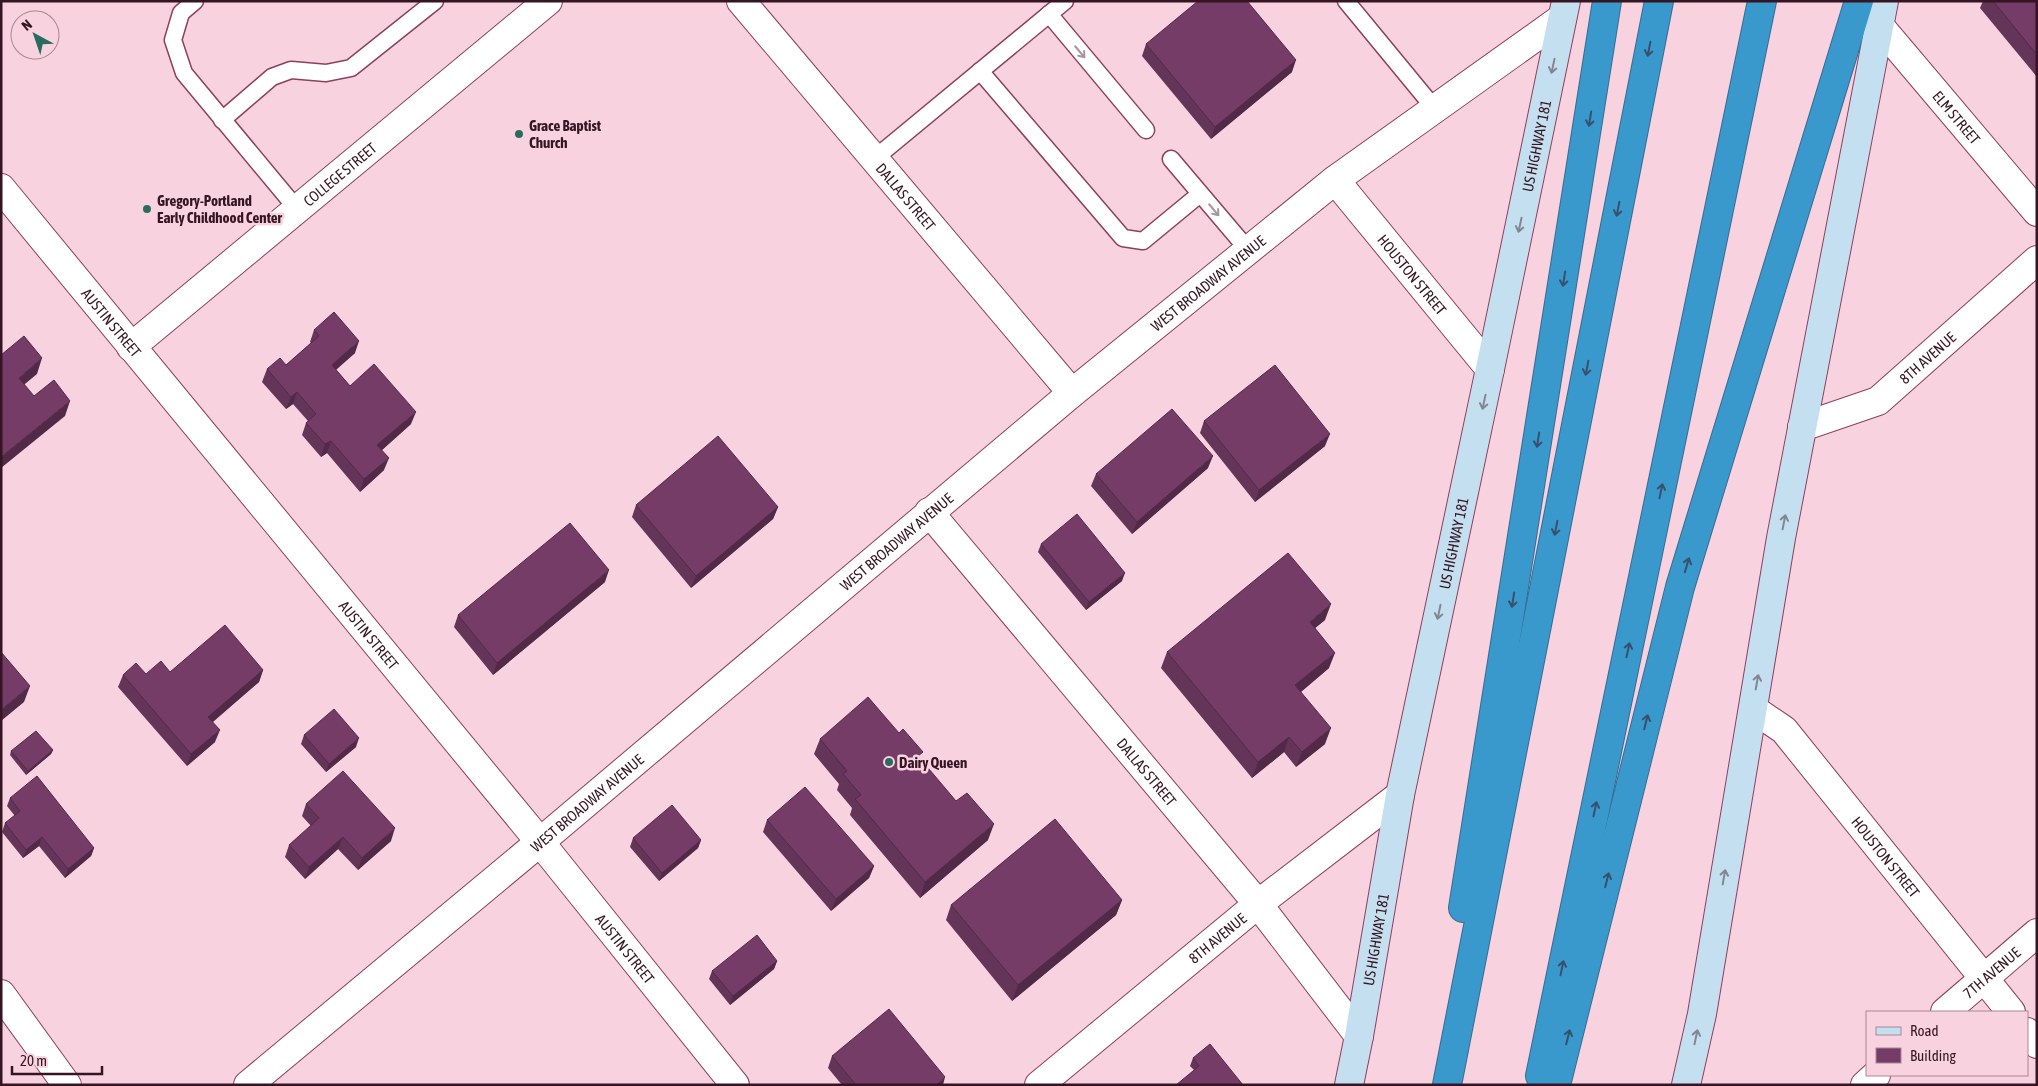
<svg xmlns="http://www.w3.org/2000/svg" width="2038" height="1086" font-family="'Asap Condensed',sans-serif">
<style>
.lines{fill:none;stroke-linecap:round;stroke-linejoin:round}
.service-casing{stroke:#8b405e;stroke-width:19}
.minor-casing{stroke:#8b405e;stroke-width:30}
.secondary-casing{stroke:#8b405e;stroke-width:30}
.motorway-casing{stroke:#386b90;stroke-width:30}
.service{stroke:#fff;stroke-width:16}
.minor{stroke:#fff;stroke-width:28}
.secondary{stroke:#c4e0f0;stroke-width:28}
.motorway{stroke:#3a99cc;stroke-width:28}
.wall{fill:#643459}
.shaded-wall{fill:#512a48}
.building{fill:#743c67;stroke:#512a48}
.oneway{stroke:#37506e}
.oneway2{stroke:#a4969c}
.oneway3{stroke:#848593}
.poi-dot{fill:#296c5e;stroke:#f8d3df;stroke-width:2}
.labels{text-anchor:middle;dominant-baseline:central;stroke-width:5;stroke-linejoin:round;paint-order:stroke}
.street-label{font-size:15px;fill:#351522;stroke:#f8d3df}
.poi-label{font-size:15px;font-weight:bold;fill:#351522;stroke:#f8d3df;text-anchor:start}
</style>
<rect width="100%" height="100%" fill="#f8d3df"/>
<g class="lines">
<defs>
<g id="service">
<path d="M195,1l-14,12 -8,27 11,33 113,136"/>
<path d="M1346,1l89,108"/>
<path d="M1049,14l97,116"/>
<path d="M980,71l143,167 20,3 57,-47"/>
<path d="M222,120l50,-43 19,-7 35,3 25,-5 84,-67"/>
<path d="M874,159l191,-158"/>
<path d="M1171,159l78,92"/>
</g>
<g id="minor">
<path id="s1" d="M741,1l331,392"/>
<path id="s2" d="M1878,24l159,188"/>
<path id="s3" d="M1335,180l155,189"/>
<path id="s4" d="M1,188l539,654 195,243"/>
<path id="s5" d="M131,347l417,-346"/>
<path id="s6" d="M1802,427l76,-26 159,-141"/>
<path id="s7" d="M929,512l329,392 101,132"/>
<path id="s8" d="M1753,709l31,21 227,282"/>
<path d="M1,994l66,91"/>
<path id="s9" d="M1945,1012l92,-79"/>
<path d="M2027,1032l10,12"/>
<path id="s10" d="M248,1085l292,-243 532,-449 263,-213 227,-162"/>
<path id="s11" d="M1039,1085l219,-181 142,-109"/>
<path d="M1865,1085l11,-10"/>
</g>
<g id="secondary">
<path id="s12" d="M1349,1085l10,-49 41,-241 90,-426 76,-368"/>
<path d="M1686,1085l16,-71 79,-476 103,-537"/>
</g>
<g id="motorway">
<path d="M1463,908l144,-907"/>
<path d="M1540,1076l222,-1075"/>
<path d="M1447,1085l212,-1084"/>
<path d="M1556,1085l124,-498 179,-586"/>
</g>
</defs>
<!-- service casing -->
<use href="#service" class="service-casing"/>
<!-- minor casing -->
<use href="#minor" class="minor-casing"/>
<!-- secondary casing -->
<use href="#secondary" class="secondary-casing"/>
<!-- motorway casing -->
<use href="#motorway" class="motorway-casing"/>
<!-- service -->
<use href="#service" class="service"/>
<!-- minor -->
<use href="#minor" class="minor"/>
<!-- secondary -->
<use href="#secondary" class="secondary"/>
<!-- motorway -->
<use href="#motorway" class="motorway"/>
</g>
<!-- wall -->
<g class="wall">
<path d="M1983,1h54v76l-57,-69z"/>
<path d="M1146,44l146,28 -81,67 -69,-83z"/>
<path d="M314,330l41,23 -19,17 14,16 61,38 -29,26 2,20 -24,22 -33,-39 -6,4 -19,-22 4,-12 2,-2 -15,-17 -7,5 -24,-27 5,-13 19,-4 25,-22 -1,-1z"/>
<path d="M1204,421l121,25 -70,56 -55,-69z"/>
<path d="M1208,468l-76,66 -41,-48 5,-12z"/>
<path d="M636,505l142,2 -5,12 -82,69 -59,-71z"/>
<path d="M1041,544l81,37 -36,29 -48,-58z"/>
<path d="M605,582l-112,93 -39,-48 4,-12z"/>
<path d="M1325,620l-10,8 14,40 -28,24 24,52 -29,23 -12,-15 -32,26 -91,-110 6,-16z"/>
<path d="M263,670l-4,12 -46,40 2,20 -28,24 -69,-79 5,-12 23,-1 24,-2z"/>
<path d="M304,735l52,12 -30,25 -25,-28z"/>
<path d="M820,739l100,20 68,81 -68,58 -70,-83 2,-7 -15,-18 2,-6 -25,-30z"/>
<path d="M53,750l-2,4 -25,21 -16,-20 1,-4z"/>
<path d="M10,798l84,50 -3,8 -26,22 -26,-32 -16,12 -21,-26 3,-9 10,-7 -8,-10z"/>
<path d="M306,804l85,37 -33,29 -20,-21 -33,30 -20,-22 4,-12 22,-19 -9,-10z"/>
<path d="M767,820l107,46 -5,12 -38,33 -68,-79z"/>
<path d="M633,838l68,2 -3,8 -39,33 -29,-34z"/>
<path d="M1122,900l-6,15 -104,86 -66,-81 5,-15z"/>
<path d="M777,961l-3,8 -44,36 -21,-26 3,-8z"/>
<path d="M832,1056l111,29h-101l-14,-17z"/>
<path d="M1193,1058l50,27 -49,-15 -4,-4z"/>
</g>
<!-- shaded-wall -->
<g class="shaded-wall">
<path d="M1296,60l-4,12 -81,67 4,-12z"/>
<path d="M359,341l-4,12 -28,24 5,-12z"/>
<path d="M42,358l-5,16 -23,19 5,-15z"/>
<path d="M297,392l-4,12 -7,5 5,-12z"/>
<path d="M70,401l-5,15 -64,52v-11z"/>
<path d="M416,412l-5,12 -38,34 4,-13z"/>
<path d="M1330,434l-5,12 -70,56 4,-12z"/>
<path d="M331,441l-4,12 -6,4 4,-13z"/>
<path d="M1213,456l-5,12 -76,66 5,-12z"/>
<path d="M389,458l-5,12 -24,22 4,-13z"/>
<path d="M778,507l-5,12 -82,69 5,-12z"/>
<path d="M609,570l-4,12 -112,93 4,-12z"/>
<path d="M1125,573l-3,8 -36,29 3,-8z"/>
<path d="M1331,604l-6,16 -21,17 6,-15z"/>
<path d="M1335,653l-6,15 -39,33 5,-16z"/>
<path d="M263,670l-4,12 -55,47 4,-12z"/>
<path d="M30,686l-6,16 -23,19v-11z"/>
<path d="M1331,728l-6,16 -29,23 6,-15z"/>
<path d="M220,730l-5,12 -28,24 4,-12z"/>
<path d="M1289,737l-5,15 -32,26 6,-16z"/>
<path d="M359,738l-3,9 -30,25 3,-8z"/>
<path d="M53,750l-2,4 -25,21 2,-4z"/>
<path d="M994,824l-6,16 -68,58 5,-16z"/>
<path d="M395,828l-4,13 -33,29 4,-12z"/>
<path d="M42,837l-3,9 -16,12 3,-8z"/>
<path d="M343,837l-5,12 -33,30 4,-12z"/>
<path d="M701,840l-3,8 -39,33 3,-8z"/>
<path d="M94,848l-3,8 -26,22 3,-9z"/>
<path d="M874,866l-5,12 -38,33 5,-12z"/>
<path d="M1122,900l-6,15 -104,86 6,-16z"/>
<path d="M777,961l-3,8 -44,36 3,-9z"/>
<path d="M945,1077l-2,8h-7z"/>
</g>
<!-- building -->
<g class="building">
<path d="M1198,1h49l49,59 -81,67 -69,-83z"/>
<path d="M1993,1h44v54z"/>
<path d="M334,312l25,29 -27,24 18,21 24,-22 42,48 -39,33 12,13 -25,21 -33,-38 -6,3 -19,-21 10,-9 -19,-22 -6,5 -24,-28 13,-11 6,7 33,-29 -5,-6z"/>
<path d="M24,336l18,22 -23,20 15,18 20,-16 16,21 -69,56v-102z"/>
<path d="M1275,365l55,69 -71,56 -55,-69z"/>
<path d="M1172,409l41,47 -76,66 -41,-48z"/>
<path d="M718,436l60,71 -82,69 -60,-71z"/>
<path d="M1077,514l48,59 -36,29 -48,-58z"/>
<path d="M570,523l39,47 -112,93 -39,-48z"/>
<path d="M1288,553l43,51 -21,18 25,31 -40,32 36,43 -29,24 -13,-15 -31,25 -91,-110z"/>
<path d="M225,625l38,45 -55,47 12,13 -29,24 -68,-79 13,-12 10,11 15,-13 9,11z"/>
<path d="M1,652l29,34 -29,24z"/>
<path d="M868,697l31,36 4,-4 20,23 -5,4 38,45 11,-8 27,31 -69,58 -70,-83 6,-4 -18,-21 4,-3 -27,-32z"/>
<path d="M334,709l25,29 -30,26 -25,-29z"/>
<path d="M36,731l17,19 -25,21 -17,-20z"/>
<path d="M343,771l52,57 -33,30 -19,-21 -34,30 -20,-22 30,-27 -13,-14z"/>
<path d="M37,776l57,72 -26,21 -26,-32 -16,13 -21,-27 15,-12 -10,-13z"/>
<path d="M805,787l69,79 -38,33 -69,-79z"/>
<path d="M672,805l29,35 -39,33 -29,-35z"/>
<path d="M1055,819l67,81 -104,85 -67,-80z"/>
<path d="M757,935l20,26 -44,35 -21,-25z"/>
<path d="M889,1009l56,68 -9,8h-80l-24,-29z"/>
<path d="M1210,1044l33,41h-67l23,-19 -6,-8z"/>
</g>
<!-- one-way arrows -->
<defs><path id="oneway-shaft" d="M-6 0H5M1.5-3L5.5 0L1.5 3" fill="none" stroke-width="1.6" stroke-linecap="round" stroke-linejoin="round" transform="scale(1.25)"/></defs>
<g class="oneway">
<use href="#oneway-shaft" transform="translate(1649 49) rotate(101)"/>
<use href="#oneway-shaft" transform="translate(1590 119) rotate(99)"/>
<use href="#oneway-shaft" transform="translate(1618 209) rotate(101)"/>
<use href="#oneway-shaft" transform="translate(1564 279) rotate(99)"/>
<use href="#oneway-shaft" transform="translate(1587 368) rotate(101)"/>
<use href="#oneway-shaft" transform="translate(1538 440) rotate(99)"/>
<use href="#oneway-shaft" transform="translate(1661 491) rotate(-78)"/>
<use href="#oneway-shaft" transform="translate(1556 528) rotate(101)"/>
<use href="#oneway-shaft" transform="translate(1687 565) rotate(-73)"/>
<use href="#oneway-shaft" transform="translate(1513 600) rotate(99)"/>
<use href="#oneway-shaft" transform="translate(1628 650) rotate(-78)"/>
<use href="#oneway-shaft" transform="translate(1646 722) rotate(-76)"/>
<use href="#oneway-shaft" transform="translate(1595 809) rotate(-78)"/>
<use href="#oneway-shaft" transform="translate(1607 880) rotate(-76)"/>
<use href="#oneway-shaft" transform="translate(1562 968) rotate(-78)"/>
<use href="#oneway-shaft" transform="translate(1568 1037) rotate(-76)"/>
</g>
<g class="oneway2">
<use href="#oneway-shaft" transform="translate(1080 52) rotate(50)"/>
<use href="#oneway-shaft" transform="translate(1214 210) rotate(50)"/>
</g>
<g class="oneway3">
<use href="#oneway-shaft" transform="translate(1553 66) rotate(102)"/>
<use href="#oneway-shaft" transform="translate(1520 225) rotate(102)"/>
<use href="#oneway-shaft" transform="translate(1484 402) rotate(102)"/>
<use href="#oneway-shaft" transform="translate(1784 522) rotate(-79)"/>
<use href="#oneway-shaft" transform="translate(1439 612) rotate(102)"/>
<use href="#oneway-shaft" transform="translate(1757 682) rotate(-80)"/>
<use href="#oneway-shaft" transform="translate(1724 877) rotate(-80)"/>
<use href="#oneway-shaft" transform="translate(1696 1037) rotate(-78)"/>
</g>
<!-- markers -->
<g class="poi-dot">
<circle cx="519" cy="134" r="5"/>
<circle cx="147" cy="209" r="5"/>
<circle cx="889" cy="762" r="5"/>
</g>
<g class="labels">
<!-- street labels -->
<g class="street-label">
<text stroke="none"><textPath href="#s2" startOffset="122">ELM STREET</textPath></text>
<text stroke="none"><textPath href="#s12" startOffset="958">US HIGHWAY 181</textPath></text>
<text stroke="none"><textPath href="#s5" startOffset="271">COLLEGE STREET</textPath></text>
<text stroke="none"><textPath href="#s1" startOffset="256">DALLAS STREET</textPath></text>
<text stroke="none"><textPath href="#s3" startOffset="122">HOUSTON STREET</textPath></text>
<text stroke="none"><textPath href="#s10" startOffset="1251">WEST BROADWAY AVENUE</textPath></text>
<text stroke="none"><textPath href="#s4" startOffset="174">AUSTIN STREET</textPath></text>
<text stroke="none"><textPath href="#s6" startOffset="146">8TH AVENUE</textPath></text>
<text stroke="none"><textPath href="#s10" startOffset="846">WEST BROADWAY AVENUE</textPath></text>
<text stroke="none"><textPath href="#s12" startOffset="552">US HIGHWAY 181</textPath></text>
<text stroke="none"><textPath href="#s4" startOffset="579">AUSTIN STREET</textPath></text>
<text stroke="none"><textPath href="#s7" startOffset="339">DALLAS STREET</textPath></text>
<text stroke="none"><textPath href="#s10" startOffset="441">WEST BROADWAY AVENUE</textPath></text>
<text stroke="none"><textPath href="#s8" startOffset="200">HOUSTON STREET</textPath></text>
<text stroke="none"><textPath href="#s11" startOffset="231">8TH AVENUE</textPath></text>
<text stroke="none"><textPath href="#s12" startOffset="148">US HIGHWAY 181</textPath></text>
<text stroke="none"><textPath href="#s4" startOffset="984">AUSTIN STREET</textPath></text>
<text stroke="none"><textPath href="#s9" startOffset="61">7TH AVENUE</textPath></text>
</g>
<!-- poi labels -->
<g class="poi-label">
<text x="529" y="125">Grace Baptist<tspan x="529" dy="17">Church</tspan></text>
<text x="157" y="200">Gregory-Portland<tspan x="157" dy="17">Early Childhood Center</tspan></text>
<text x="899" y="762">Dairy Queen</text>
</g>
</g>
<!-- border -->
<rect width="2038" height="1086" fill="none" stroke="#351522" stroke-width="5"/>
<!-- legend -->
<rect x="1866" y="1011" width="162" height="65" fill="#f8d3df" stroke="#aa8793"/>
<rect x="1876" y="1027" width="25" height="8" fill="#c4e0f0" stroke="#aa8793"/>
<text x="1910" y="1036" font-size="15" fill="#351522">Road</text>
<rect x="1876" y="1048" width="25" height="15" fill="#743c67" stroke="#aa8793"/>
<text x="1910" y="1061" font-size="15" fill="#351522">Building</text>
<!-- north arrow -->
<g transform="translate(35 35) rotate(320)"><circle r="24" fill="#f8d3df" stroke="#aa8793"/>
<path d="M0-4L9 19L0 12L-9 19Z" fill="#296c5e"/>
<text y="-8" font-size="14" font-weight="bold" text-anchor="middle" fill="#351522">N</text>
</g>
<!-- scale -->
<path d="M12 1066v8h90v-8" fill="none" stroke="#351522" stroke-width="2.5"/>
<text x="20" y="1066" font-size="15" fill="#351522" stroke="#f8d3df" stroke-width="4" paint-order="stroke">20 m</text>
</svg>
